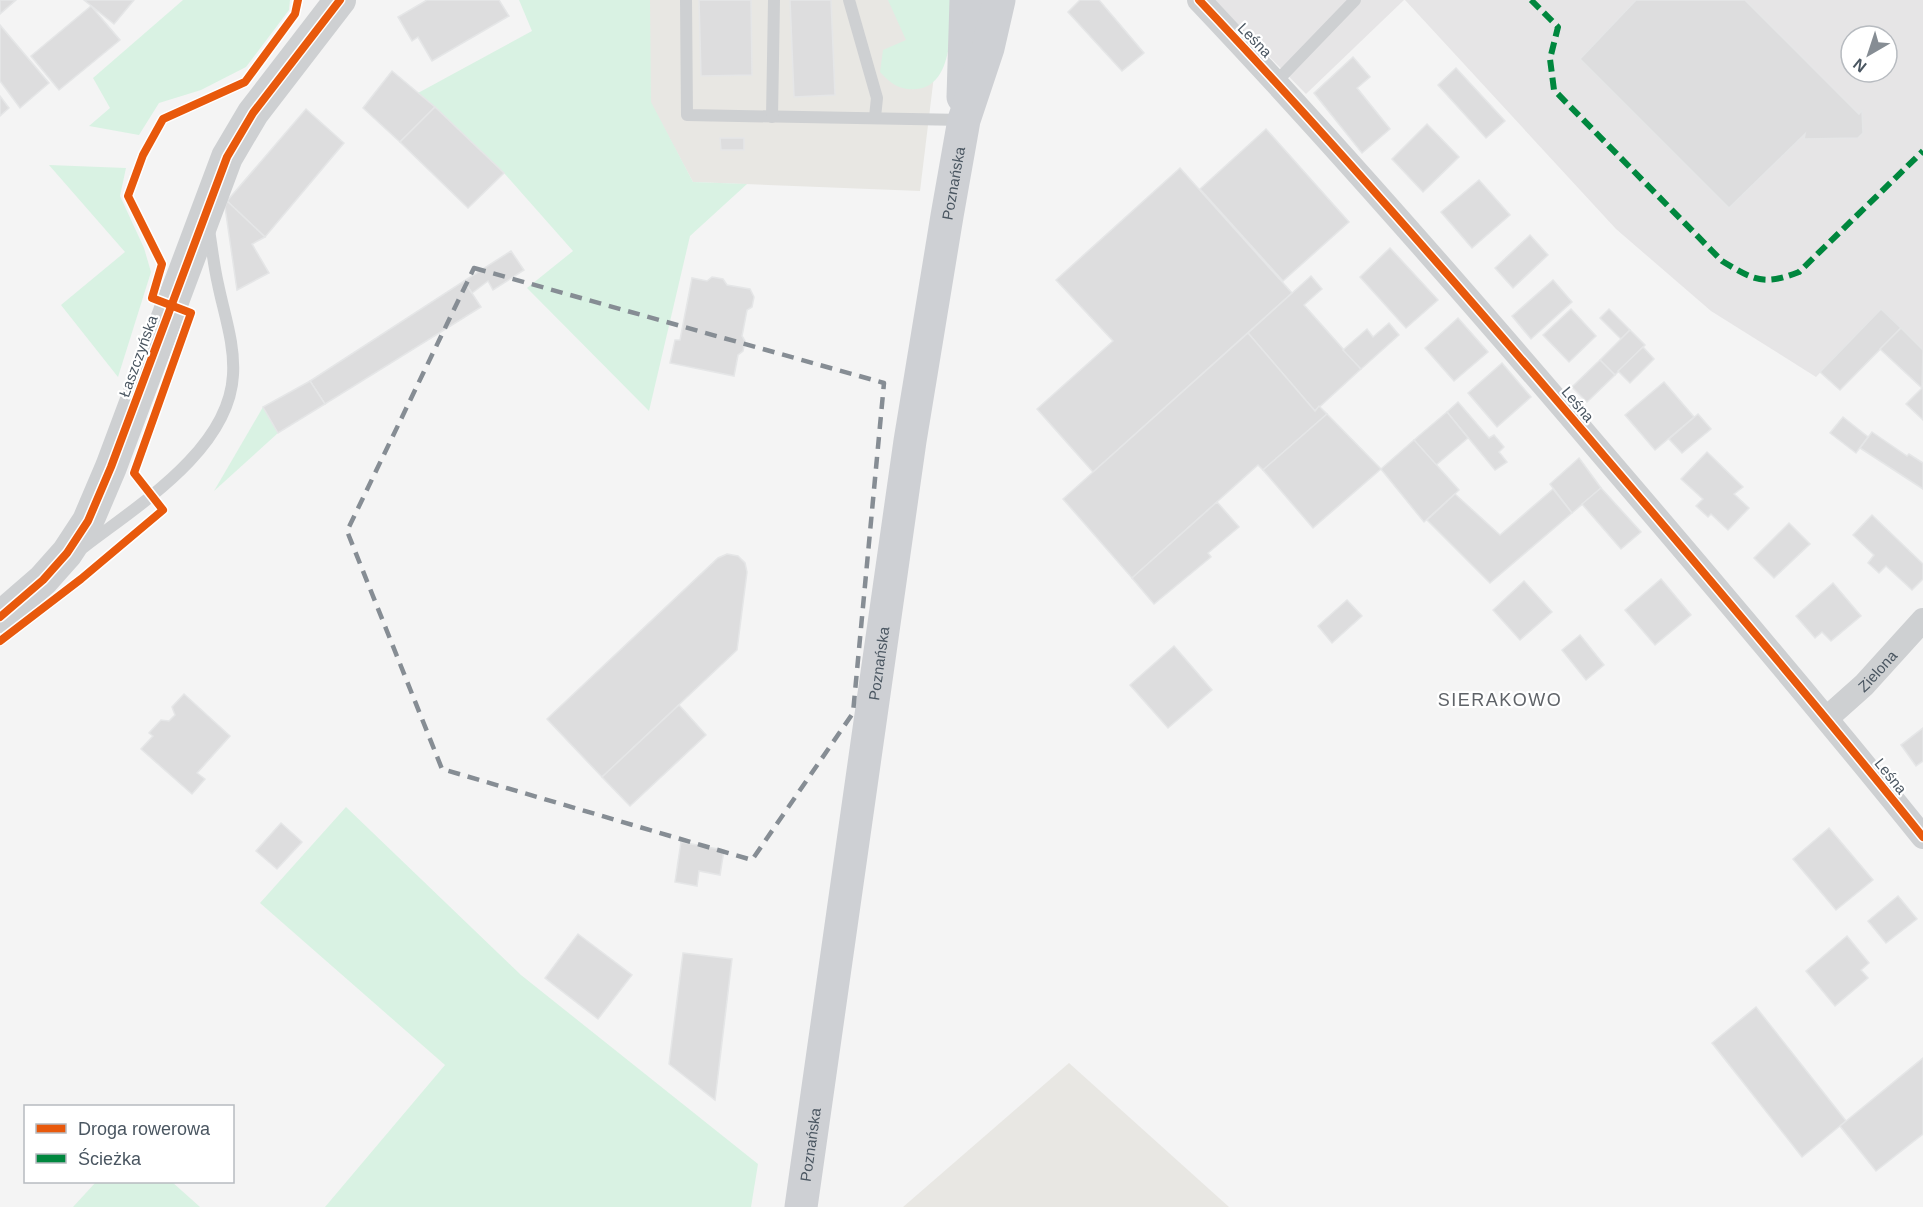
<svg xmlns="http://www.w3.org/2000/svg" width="1923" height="1207" font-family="Helvetica,sans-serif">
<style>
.commercial{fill:#e8e7e3}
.education{fill:#e6e5e6;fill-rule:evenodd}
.green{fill:#d9f2e3}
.building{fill:#ddddde;stroke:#e5e6e7;stroke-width:1.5}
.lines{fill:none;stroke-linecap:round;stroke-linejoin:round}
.service{stroke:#ced0d2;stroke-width:12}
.minor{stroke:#ced0d2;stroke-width:24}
.tertiary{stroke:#ced0d2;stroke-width:32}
.secondary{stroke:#ced0d4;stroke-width:33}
.quiet{stroke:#00873e;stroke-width:6;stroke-dasharray:12 6;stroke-linecap:butt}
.cycleway-casing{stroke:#fff;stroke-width:11}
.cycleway{stroke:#e8590c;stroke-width:8}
.marked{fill:none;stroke:#868d94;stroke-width:4.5;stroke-dasharray:12 8;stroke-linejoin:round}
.labels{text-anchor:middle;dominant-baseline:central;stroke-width:4.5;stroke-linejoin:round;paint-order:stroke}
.street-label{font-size:15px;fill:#4a5661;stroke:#fff}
.quarter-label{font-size:18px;letter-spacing:1.5px;fill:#5f6368;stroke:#fff}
</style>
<rect width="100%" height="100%" fill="#f4f4f4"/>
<!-- commercial -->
<g class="commercial">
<path d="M650,0h281l11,10 -22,181 -227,-9 -43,-80z"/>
<path d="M1069,1063l160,144h-326z"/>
</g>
<!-- education -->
<g class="education">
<path d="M1214,0h190l-98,94z"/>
<path d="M1405,0h518v352l-44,-41 -63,66 -105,-66 -95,-82zM1851,36h36v36h-36z"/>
</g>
<!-- green -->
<g class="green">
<path d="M183,0h107l-1,10 -43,57 -45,23 -42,13 -20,32 -50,-9 21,-18 -17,-30z"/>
<path d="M519,0h131l1,102 42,80 54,2 -57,52 -41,175 -122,-123 46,-37 -69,-78 -86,-80 114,-62z"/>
<path d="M888,0h65c-3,27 1,85 -36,89 -16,2 -26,-5 -37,-17l3,-22 23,-10z"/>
<path d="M49,165l77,3 -6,28 24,52 7,24 -33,105 -57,-72 64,-53z"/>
<path d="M263,407l15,26 -64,58z"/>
<path d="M346,807l175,168 237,189 -7,43h-426l120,-142 -185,-162z"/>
<path d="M96,1182h76l28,25h-127z"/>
</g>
<!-- building -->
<g class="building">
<path d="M0,0h16l-16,14z"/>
<path d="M84,0h50l-20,24z"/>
<path d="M427,0h72l10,16 -77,45 -14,-24 -6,4 -14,-24z"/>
<path d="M699,0h52l1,75 -51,1z"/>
<path d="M790,0h41l4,95 -41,2z"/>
<path d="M1080,0h19l45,53 -22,18 -54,-59z"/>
<path d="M1636,0h109l114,114 3,-4 1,23 -5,5 -54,1 1,-5 -76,74 -149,-149z"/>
<path d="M91,6l29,34 -61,50 -28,-34z"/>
<path d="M0,25l49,58 -29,25 -20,-27z"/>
<path d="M1353,57l17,20 -13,11 33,41 -28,24 -48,-60z"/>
<path d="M1456,68l49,53 -19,17 -48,-53z"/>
<path d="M392,71l43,36 -35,35 -37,-34z"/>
<path d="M0,96l9,12 -9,8z"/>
<path d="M435,107l69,66 -36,35 -68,-66z"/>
<path d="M306,109l38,34 -79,94 -38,-36z"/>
<path d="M1427,124l32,33 -36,35 -31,-33z"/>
<path d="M1266,129l83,93 -66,59 -83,-92z"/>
<path d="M720,138h24v12h-23z"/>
<path d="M1180,168l112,125 -199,179 -56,-63 76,-68 -57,-61z"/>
<path d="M1479,180l31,35 -38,33 -31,-36z"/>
<path d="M227,201l38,36 -13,7 17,29 -32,17 -12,-83z"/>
<path d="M1530,235l18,20 -35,33 -18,-20z"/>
<path d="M1390,248l48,52 -32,28 -46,-51z"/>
<path d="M511,251l13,19 -31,20 -5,-9 -16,12 -8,-12z"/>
<path d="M1311,276l11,13 -18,16 57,64 -46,42 -67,-78z"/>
<path d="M712,277l11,2 4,6 23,4 4,8 -2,10 -5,3 -5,26 3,5 -2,10 -5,4 -4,21 -64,-13 5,-23h5l12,-62 15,3z"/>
<path d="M1553,280l19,22 -41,37 -19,-23z"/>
<path d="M464,281l17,26 -156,97 -15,-23z"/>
<path d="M1571,309l25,27 -27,26 -26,-27z"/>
<path d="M1609,309l21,21 -9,9 -21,-21z"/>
<path d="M1881,309l20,19 -61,62 -20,-18z"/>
<path d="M1458,318l30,34 -34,29 -29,-33z"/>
<path d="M1389,323l10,12 -38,34 -18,-19 24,-21 6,8z"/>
<path d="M1901,328l22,22 -1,38 -42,-39z"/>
<path d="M1630,330l15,15 -30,30 -15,-15z"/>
<path d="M1248,333l67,78 4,-5 8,8 -64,56 -5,-5 -126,113 -69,-79z"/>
<path d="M1643,347l11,12 -24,24 -12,-12z"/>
<path d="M1600,360l15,15 -28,27 -15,-15z"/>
<path d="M1502,363l29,34 -34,30 -29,-34z"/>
<path d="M310,381l15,23 -47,29 -15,-26z"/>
<path d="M1664,382l30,35 -39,33 -30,-35z"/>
<path d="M1923,387v33l-17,-16z"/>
<path d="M1458,402l31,36 5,-3 10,12 -5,5 8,10 -12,8 -48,-58z"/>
<path d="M1447,412l21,26 -32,27 -22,-25z"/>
<path d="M1327,414l54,55 -68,59 -50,-58z"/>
<path d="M1698,414l13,15 -29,24 -13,-14z"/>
<path d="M1843,417l25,20 -12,16 -26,-20z"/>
<path d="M1872,432l35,24 2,-2 14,9v26l-63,-41z"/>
<path d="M1414,440l45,50 -35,32 -43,-53z"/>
<path d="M1707,452l36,35 -9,7 15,14 -21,22 -17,-16 -3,3 -12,-11 7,-7 -22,-20z"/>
<path d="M1579,458l22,30 -29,25 -22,-29z"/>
<path d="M1601,488l40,44 -20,17 -39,-45z"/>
<path d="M1553,489l19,24 -82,70 -63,-63 28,-26 45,41z"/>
<path d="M1217,502l22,25 -31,26 3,4 -57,47 -22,-26z"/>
<path d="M1872,515l51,49v15l-11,11 -26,-24 -7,7 -11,-10 6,-8 -21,-20z"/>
<path d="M1789,523l21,21 -36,34 -20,-20z"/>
<path d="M727,554l11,2 7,7 2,9 -10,78 -135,127 -55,-58 171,-161z"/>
<path d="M1661,579l30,36 -36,30 -30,-35z"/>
<path d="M1524,581l28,31 -32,28 -27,-30z"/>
<path d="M1833,583l28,33 -30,25 -9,-9 -7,6 -19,-22z"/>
<path d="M1347,600l15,16 -30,27 -14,-17z"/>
<path d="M1580,635l24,30 -18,15 -24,-30z"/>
<path d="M1174,646l38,44 -44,38 -38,-43z"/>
<path d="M184,694l46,42 -33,37 8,6 -13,15 -51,-45 12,-13 -4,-3 12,-13 8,1 6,-6 -3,-8z"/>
<path d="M679,705l27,30 -76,71 -28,-29z"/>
<path d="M1923,728v33l-7,5 -15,-21z"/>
<path d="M281,823l21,19 -25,27 -21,-18z"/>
<path d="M1829,828l44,52 -37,30 -43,-51z"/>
<path d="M681,842l43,8 -4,25 -21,-4 -2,15 -22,-4z"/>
<path d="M1898,896l19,23 -31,24 -18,-22z"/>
<path d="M578,934l54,41 -34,44 -53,-41z"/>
<path d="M1847,936l22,27 -8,7 7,8 -33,28 -29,-35z"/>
<path d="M683,953l49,6 -17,141 -46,-36z"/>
<path d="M1756,1007l90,114 -44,36 -90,-114z"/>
<path d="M1923,1058v76l-47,37 -36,-45z"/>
</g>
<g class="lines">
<!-- service -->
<g class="service">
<path d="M686,0l1,115 277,5"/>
<path d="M849,0l28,98 -2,19"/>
<path d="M1276,82l79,-82"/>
<path d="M772,117l2,-117"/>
<path d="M84,547c53,-41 145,-97 149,-172 2,-31 -9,-61 -15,-91 -4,-17 -6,-36 -9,-54"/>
</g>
<!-- minor -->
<g class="minor">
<path d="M1199,0c140,148 274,302 406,457 108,126 214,251 318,380"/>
<path id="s1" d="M1827,718l37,-33 59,-65"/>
</g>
<!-- tertiary -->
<path class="tertiary" d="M0,617l43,-37 24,-27 21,-32 23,-54 116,-310 26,-44 87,-113"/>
<!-- secondary -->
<g class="secondary">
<path d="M963,97l3,-97"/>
<path id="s2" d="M801,1207l109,-766 37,-225 17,-96 24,-72 11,-48"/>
</g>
<!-- quiet -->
<path class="quiet" d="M1531,0l27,27 -8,32 4,31 168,171c32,19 41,25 77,11l124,-121"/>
<defs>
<g id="cycleway">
<path d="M1199,0c140,148 274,302 406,457 108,126 214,251 318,380"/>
<path d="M0,617l43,-37 24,-27 21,-32 23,-54 116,-310 26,-44 87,-113"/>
<path d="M0,641l81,-62 82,-69 -29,-37 57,-160 -39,-15 10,-34 -34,-68 15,-41 20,-36 82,-37 50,-68 3,-14"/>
</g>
</defs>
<!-- cycleway casing -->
<use href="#cycleway" class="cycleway-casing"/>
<!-- cycleway -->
<use href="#cycleway" class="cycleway"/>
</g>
<!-- marked area -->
<path class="marked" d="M474,268l410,115 -31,330 -101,147 -310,-91 -95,-238z"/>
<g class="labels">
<!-- street labels -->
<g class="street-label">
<text transform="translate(1255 40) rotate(46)">Leśna</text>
<text stroke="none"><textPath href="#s2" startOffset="1035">Poznańska</textPath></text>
<text transform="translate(138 356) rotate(-70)">Łaszczyńska</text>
<text transform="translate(1578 404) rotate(50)">Leśna</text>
<text stroke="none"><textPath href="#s2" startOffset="549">Poznańska</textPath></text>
<text stroke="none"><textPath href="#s1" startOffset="69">Zielona</textPath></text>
<text transform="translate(1891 776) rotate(51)">Leśna</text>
<text stroke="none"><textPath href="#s2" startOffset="63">Poznańska</textPath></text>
</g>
<!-- quarter labels -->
<g class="quarter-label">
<text x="1500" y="700">SIERAKOWO</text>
</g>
</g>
<!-- legend -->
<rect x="24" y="1105" width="210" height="78" fill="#ffffff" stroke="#b7bbc0" stroke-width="1.5"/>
<rect x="36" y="1124" width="30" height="9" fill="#e8590c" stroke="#b7bbc0" stroke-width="1.5"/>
<text x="78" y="1135" font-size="18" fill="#4a5661">Droga rowerowa</text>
<rect x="36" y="1154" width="30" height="9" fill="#00873e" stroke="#b7bbc0" stroke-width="1.5"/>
<text x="78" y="1165" font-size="18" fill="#4a5661">Ścieżka</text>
<!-- north arrow -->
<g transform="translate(1869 54) rotate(219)"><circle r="28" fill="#ffffff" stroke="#b7bbc0" stroke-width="1.5"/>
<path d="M0-4.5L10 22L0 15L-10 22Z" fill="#868d94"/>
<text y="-9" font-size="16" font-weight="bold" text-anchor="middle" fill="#4a5661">N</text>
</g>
</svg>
